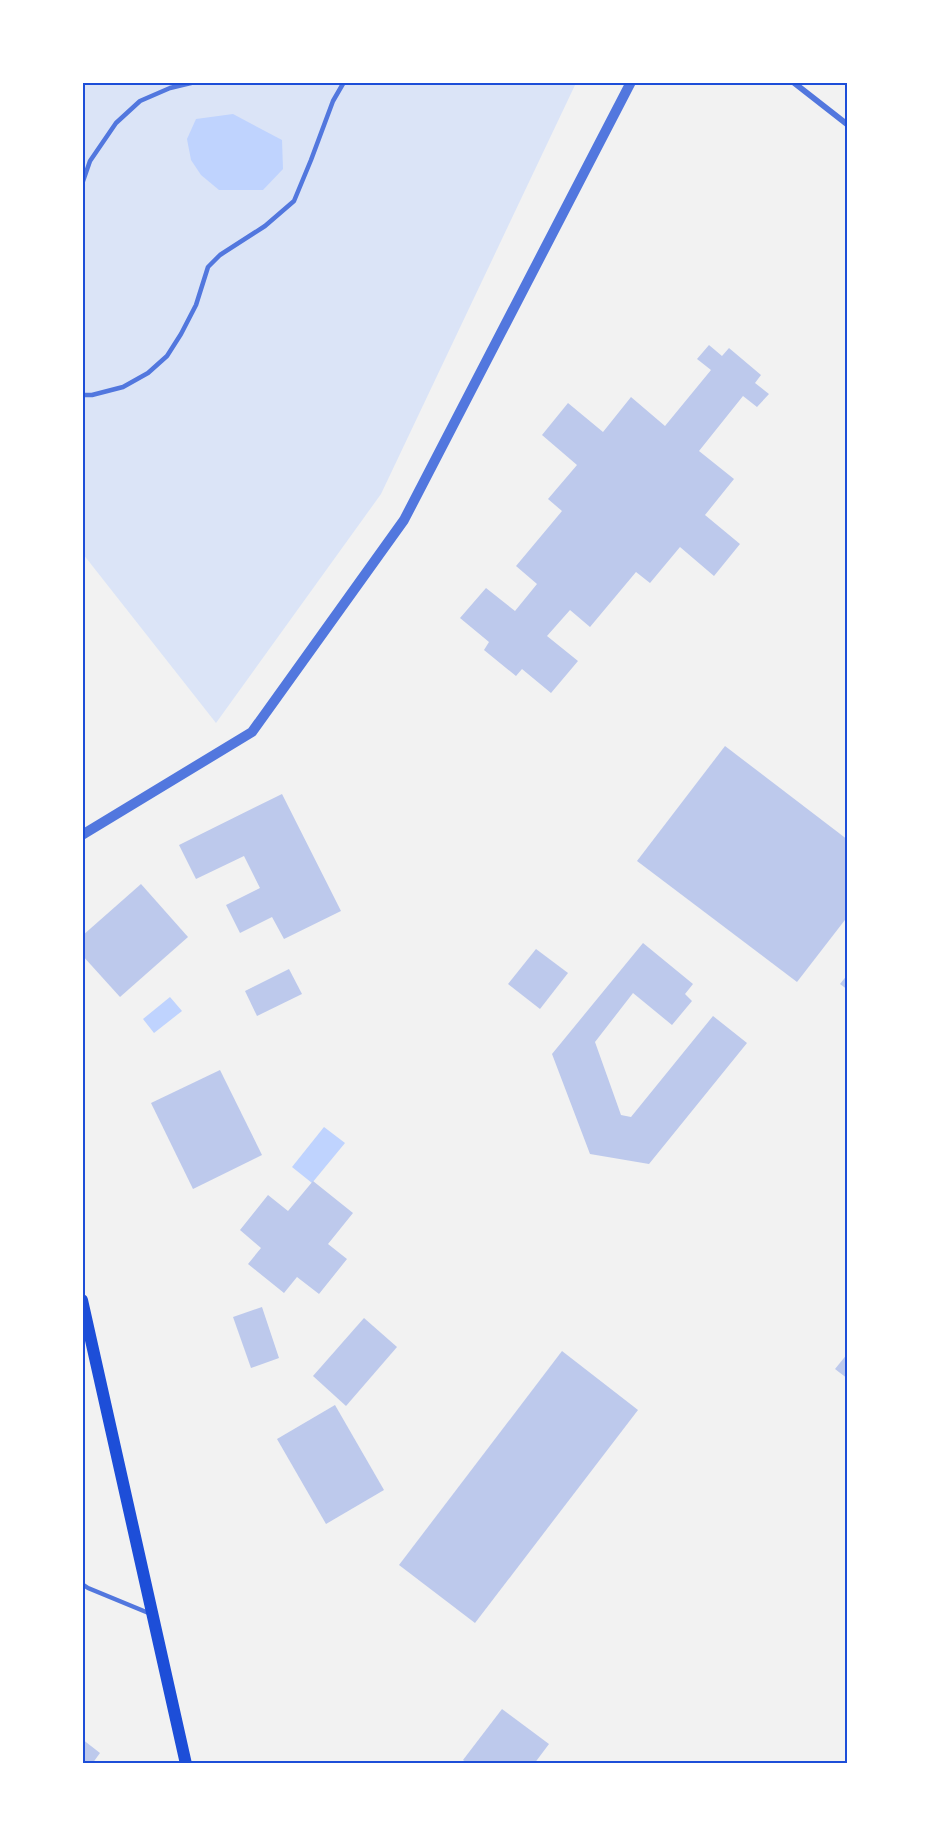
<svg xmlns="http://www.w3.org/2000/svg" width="930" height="1846" font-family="Overpass,sans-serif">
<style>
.green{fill:#dbe4f7}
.water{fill:#bfd3fe}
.building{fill:#bdc9ec}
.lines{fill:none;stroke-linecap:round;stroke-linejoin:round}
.service{stroke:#5277de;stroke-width:4.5}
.minor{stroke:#5277de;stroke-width:6}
.tertiary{stroke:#5277de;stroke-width:10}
.secondary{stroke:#1d4ed8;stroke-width:12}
.neatline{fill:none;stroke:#1d4ed8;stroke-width:2}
</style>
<rect width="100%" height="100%" fill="#f2f2f2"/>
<!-- green -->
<path class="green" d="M83,83h493l-195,411 -165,229 -133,-169z"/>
<!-- water -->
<g class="water">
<path d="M233,114l49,26 1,29 -20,21h-44l-18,-15 -10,-15 -4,-21 9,-20z"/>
<path d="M170,997l12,14 -28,22 -11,-14z"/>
<path d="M324,1127l21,16 -33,40 -20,-16z"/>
</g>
<!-- building -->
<g class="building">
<path d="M709,345l13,11 7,-8 32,27 -6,8 14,11 -12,13 -14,-11 -44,55 35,28 -29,36 35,29 -26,32 -34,-29 -30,36 -14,-11 -46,55 -20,-17 -23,26 31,25 -27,32 -29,-24 -6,7 -32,-26 5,-8 -29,-24 26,-30 29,23 22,-27 -21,-18 46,-55 -14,-12 29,-34 -35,-30 26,-32 35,29 28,-35 34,29 46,-56 -14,-11z"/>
<path d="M725,746l123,94v76l-51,66 -160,-121z"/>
<path d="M282,794l59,117 -57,28 -12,-22 -32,16 -14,-28 34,-17 -16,-32 -48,23 -17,-34z"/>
<path d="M141,884l47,53 -68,60 -38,-42v-19z"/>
<path d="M643,943l50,41 -8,10 7,7 -20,24 -39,-32 -38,49 26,73 10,2 82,-101 34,27 -98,121 -59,-10 -38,-100z"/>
<path d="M536,949l32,24 -28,36 -32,-25z"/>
<path d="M289,969l13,25 -45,22 -12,-25z"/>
<path d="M848,974v16l-8,-6z"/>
<path d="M220,1070l42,85 -69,34 -42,-86z"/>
<path d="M313,1181l40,32 -25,31 19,15 -28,35 -22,-17 -13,16 -36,-29 13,-16 -21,-18 28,-35 20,16z"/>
<path d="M262,1307l17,51 -28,10 -18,-51z"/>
<path d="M364,1318l33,29 -51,59 -33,-30z"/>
<path d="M562,1351l76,59 -163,213 -76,-58z"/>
<path d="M848,1353v26l-13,-10z"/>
<path d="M335,1405l49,85 -58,34 -49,-85z"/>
<path d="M502,1709l47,35 -15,20h-66l-5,-4z"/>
<path d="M82,1739l18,14 -8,11h-10z"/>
</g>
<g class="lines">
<!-- service -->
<g class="service">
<path d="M82,184l8,-23 26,-38 24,-22 30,-13 25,-6"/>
<path d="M82,395h10l31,-8 25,-14 19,-17 14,-22 15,-29 12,-38 12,-12 45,-29 29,-25 17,-41 22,-59 11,-19"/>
<path d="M82,1584l6,4 63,26"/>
</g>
<!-- minor -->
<path class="minor" d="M793,82l55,43"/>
<!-- tertiary -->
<path class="tertiary" d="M82,835l170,-103 152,-212 227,-438"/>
<!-- secondary -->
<path class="secondary" d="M82,1300l104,464"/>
</g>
<!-- border -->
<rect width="930" height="1846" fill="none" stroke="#ffffff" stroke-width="168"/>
<rect x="84" y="84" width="762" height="1678" class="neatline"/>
</svg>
